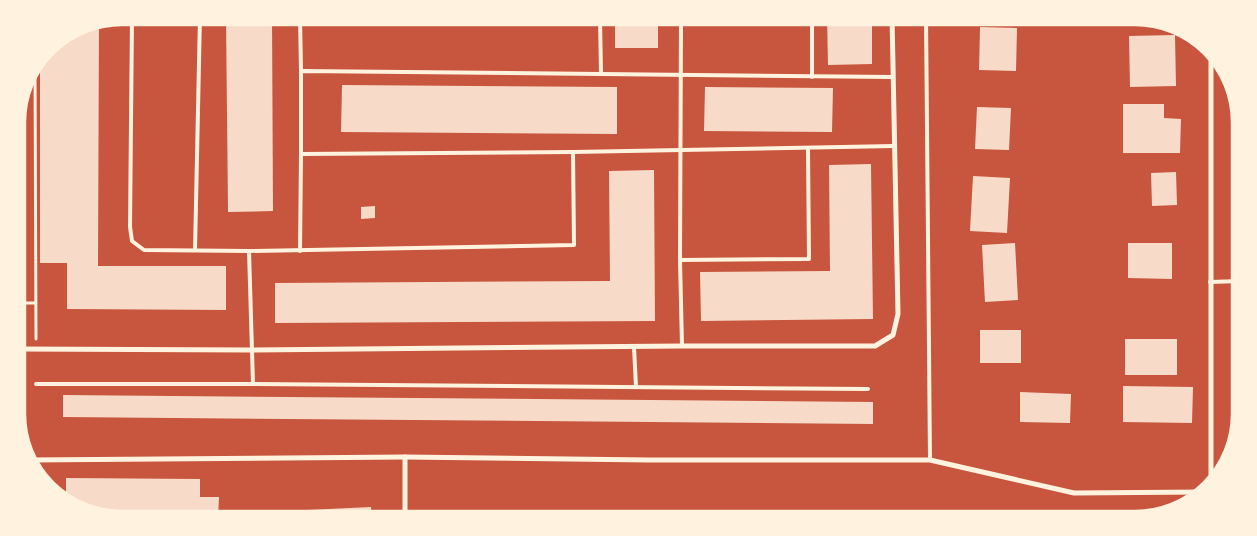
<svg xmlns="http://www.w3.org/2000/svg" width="1257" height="536" font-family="'PT Sans Narrow',sans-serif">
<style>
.building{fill:#f7dbc8}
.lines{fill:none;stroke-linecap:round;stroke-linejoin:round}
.path{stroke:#fff3e0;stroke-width:3}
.service{stroke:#fff3e0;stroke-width:4}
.minor{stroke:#fff3e0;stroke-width:5}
.rim{fill:none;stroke:#fff3e0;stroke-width:2.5}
</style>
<rect width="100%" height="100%" fill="#c8553d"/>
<!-- building -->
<g class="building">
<path d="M226,16h46l1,195 -45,1z"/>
<rect x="615" y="16" width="43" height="32"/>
<path d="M827,16h45v48l-44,1z"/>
<path d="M99,21l-1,245h128v44l-159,-1v-46h-27v-205l12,-15 30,-19z"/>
<path d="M980,27l37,1 -1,43 -37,-1z"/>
<path d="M1175,35l1,51 -46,1 -1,-51z"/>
<path d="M342,85l275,2v47l-276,-2z"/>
<path d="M705,87l128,1 -1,44 -128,-1z"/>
<path d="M1123,104h41v14l17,1 -1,34h-57z"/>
<path d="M977,107l34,1 -2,42 -34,-1z"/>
<path d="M871,164l2,155 -172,2 -1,-49 130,-1 -1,-106z"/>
<path d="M654,170l1,151 -380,2v-40l335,-2 -1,-110z"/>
<path d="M1176,172l1,33 -25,1 -1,-33z"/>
<path d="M973,176l37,2 -3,55 -37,-2z"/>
<rect x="1235" y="198" width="5" height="56"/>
<path d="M375,206v12l-14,1v-12z"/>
<path d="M1015,243l3,57 -33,2 -3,-57z"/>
<path d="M1128,243h44v36l-44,-1z"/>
<path d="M1236,297h4l1,57h-5z"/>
<rect x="980" y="330" width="41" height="33"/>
<rect x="1125" y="339" width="52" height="36"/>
<path d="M1123,386l70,1 -1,36 -69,-1z"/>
<path d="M1231,387h10v27l-5,23h-5z"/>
<path d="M1020,392l51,2 -1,29 -50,-1z"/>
<path d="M63,395l810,7v22l-810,-7z"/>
<path d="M66,478l134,1v18h19l-1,23h-96l-40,-8 -16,-12z"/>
<path d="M371,507l1,13h-65v-10z"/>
</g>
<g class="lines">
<!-- path -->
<g class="path">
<path d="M35,65l1,274"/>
<path d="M17,303h18"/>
<path d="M24,362v18"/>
<path d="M23,441l1,-54"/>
</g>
<!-- service -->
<g class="service">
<path d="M132,16l-2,211 2,14 12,9 105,1 4,133"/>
<path d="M300,16l1,55"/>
<path d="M600,16l1,58"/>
<path d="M681,16l-1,244 2,86"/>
<path d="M812,16v61"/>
<path d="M926,16l4,444"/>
<path d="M893,77l-592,-6v83l272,-2 321,-6"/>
<path d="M195,250l5,-234"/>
<path d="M249,251l325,-6 -1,-93"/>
<path d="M300,251l1,-97"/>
<path d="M680,260l129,-1 -1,-111"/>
<path d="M1210,282l30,-1"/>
<path d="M634,347l2,40"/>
<path d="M36,384h217l615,5"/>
</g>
<!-- minor -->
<g class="minor">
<path d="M17,349l235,1 430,-4h193l18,-11 5,-21 -6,-298"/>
<path d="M30,460l375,-3 244,3h281l144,33 128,-1"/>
<path d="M1211,481v-429"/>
<path d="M405,520v-63"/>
</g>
</g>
<!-- crop -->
<path d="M0 0H1257V536H0ZM122 25H1135A97 97 0 0 1 1232 122V414A97 97 0 0 1 1135 511H122A97 97 0 0 1 25 414V122A97 97 0 0 1 122 25Z" fill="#fff3e0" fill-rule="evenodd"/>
<path class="rim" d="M122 25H1135A97 97 0 0 1 1232 122V414A97 97 0 0 1 1135 511H122A97 97 0 0 1 25 414V122A97 97 0 0 1 122 25Z"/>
</svg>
